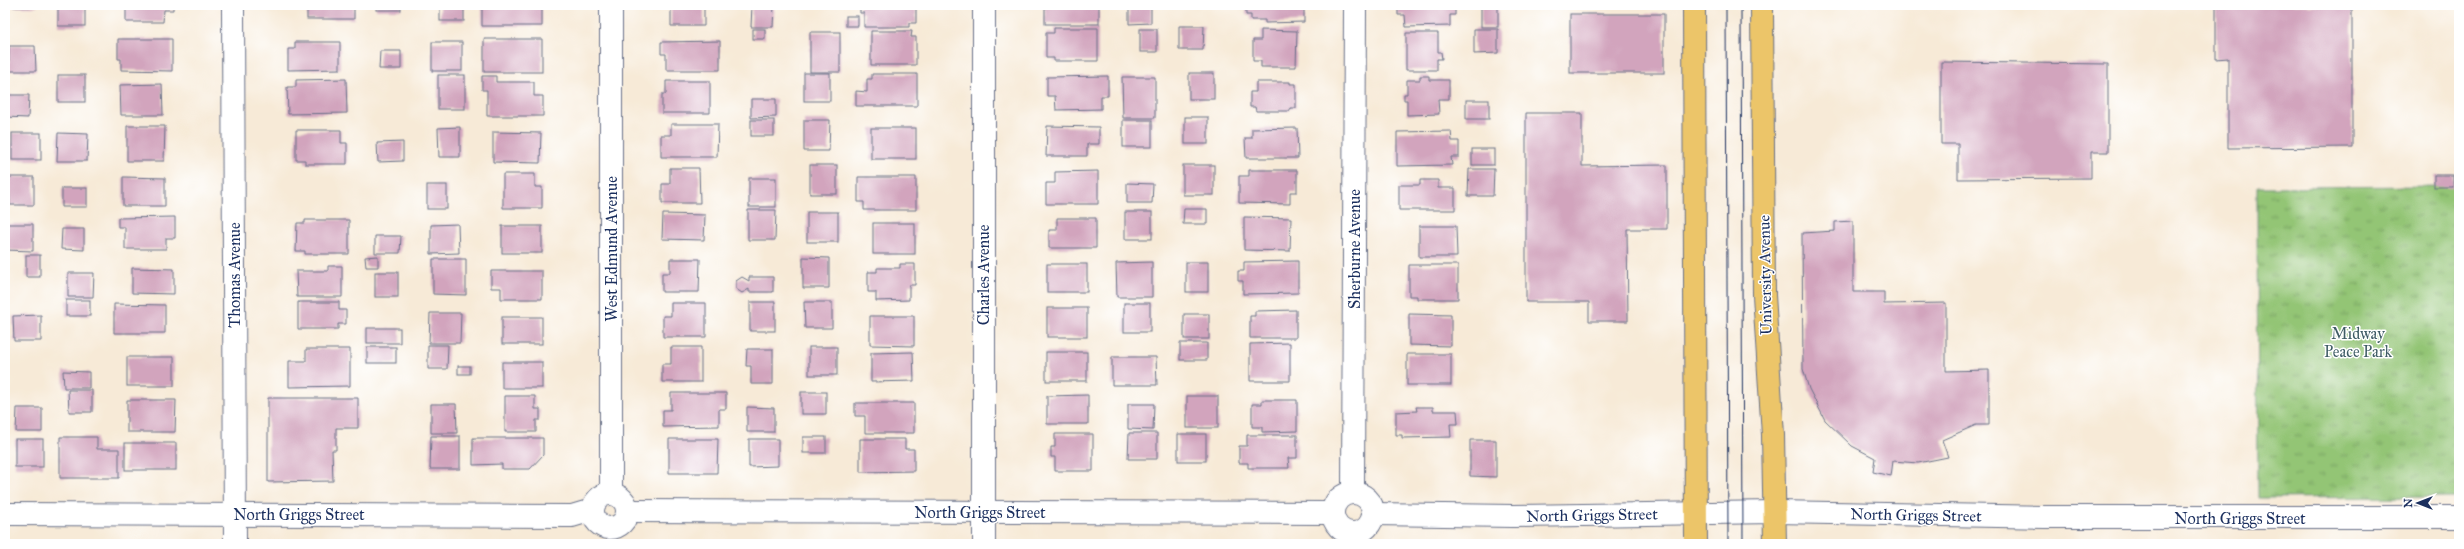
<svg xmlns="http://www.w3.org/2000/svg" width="2464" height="549" font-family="'IM FELL Great Primer',serif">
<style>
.grass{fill:url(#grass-tufts);stroke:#577a6a}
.building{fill:#d2a4bd}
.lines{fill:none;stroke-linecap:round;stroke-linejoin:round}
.minor-casing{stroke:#687088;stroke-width:24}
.major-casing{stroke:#687088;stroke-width:24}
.minor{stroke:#fff;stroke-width:22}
.major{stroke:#ecc569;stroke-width:22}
.tram{stroke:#1b2f5e;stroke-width:1}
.labels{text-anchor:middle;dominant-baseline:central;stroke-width:3;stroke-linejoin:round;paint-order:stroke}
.street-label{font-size:16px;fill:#1b2f5e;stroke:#fff}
.park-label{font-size:16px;fill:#3f5c65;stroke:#fff}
</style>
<defs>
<pattern id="grass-tufts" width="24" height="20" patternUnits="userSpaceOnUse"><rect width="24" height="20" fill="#93c575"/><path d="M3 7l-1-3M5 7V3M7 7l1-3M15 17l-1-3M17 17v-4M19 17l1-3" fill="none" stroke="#77a063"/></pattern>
</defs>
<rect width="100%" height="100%" fill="#fff"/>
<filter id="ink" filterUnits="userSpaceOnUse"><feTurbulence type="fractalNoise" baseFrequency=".025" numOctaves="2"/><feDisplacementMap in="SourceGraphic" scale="8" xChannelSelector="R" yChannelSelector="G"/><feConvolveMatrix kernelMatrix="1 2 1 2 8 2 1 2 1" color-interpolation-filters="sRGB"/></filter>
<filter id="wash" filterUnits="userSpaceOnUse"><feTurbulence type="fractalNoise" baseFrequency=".012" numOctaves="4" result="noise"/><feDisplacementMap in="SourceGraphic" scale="16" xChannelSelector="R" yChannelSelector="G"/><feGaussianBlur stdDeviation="0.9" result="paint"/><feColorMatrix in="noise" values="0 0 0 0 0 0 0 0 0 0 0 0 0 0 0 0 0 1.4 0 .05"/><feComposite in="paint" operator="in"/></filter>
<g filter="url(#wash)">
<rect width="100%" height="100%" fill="#f7ead7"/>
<!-- grass -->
<path class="grass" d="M2459,186v311l-201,1 -1,-311z"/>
<g id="blocks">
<!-- building -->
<g class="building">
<rect x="14" y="5" width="23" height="2"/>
<rect x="58" y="5" width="27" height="21"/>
<path d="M126,5h47v5h-9l-1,12h-37z"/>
<rect x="307" y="5" width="47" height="14"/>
<rect x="376" y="5" width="25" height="5"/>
<rect x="440" y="5" width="24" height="16"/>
<path d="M482,5h51v3h9v18h-60z"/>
<path d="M665,5h39v21h-33v-17h-6z"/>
<path d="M752,5h22l-1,22h-22z"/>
<path d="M860,5h56v18h-7v4h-45v-14h-4z"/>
<rect x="1045" y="5" width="54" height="19"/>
<path d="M1129,5h22v18l-22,1z"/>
<path d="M1246,5h58v17l-39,1v-3h-14v-5h-5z"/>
<path d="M1398,5h57v10h-5v11l-44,1 -1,-12h-7z"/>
<rect x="1481" y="5" width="17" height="22"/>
<path d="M2216,5h136v142l-124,1v-90l-12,1z"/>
<rect x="1570" y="14" width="94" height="59"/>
<rect x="846" y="16" width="12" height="10"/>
<path d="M1179,26h25l-1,24h-24z"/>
<path d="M1054,28h44v33h-44v-3h-8v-25h8z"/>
<rect x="753" y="29" width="12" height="10"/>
<rect x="1140" y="29" width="17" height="23"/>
<path d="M1474,29h24v24l-24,1z"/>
<path d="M1261,30l36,1 -1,36h-35v-6h-8v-21h8z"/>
<path d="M871,31h41l-1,6h5v28h-45z"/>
<rect x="810" y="32" width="30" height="40"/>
<path d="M1406,33h32v19h3l1,7h-5v11h-31z"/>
<path d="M118,39h54v32l-51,-1v-11h-3z"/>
<rect x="484" y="39" width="58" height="33"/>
<path d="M720,41v29h-54v-16h-5v-12z"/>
<path d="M295,42h45v27l-52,1v-21h7z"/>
<rect x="432" y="42" width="30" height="29"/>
<path d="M9,46h26l1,25h-27z"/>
<path d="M380,51h21v18h-22z"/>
<path d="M1941,62l167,2v88h-17v26l-133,1v-35h-17z"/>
<rect x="804" y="73" width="26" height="28"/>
<rect x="1189" y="73" width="25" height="26"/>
<path d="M872,74h45v32h-61v-15l11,1v-13h5z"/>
<rect x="58" y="75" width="27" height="27"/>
<rect x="438" y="75" width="27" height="34"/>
<path d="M482,76h14v6h38v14h9v20h-56v-26h-5z"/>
<path d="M1108,76v20h-7v13l-45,1 -1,-14h-8v-19z"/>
<path d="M1420,76h9v4h20v19h-11l1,15 -32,1v-15h-3v-6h3v-14h13z"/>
<path d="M1122,77h33v41h-32z"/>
<path d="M346,79l1,34 -59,1 -1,-27h9v-7z"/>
<path d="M666,81h44v32h-48v-19h4z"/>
<path d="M1256,82h34v2h6v24h-6v3h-34l-1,-4h-5v-15h6z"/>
<path d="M162,84l1,31h-42l-1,-30z"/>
<path d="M5,95h24l-1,23 -23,-1z"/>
<path d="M751,99h25v18l-25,1z"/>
<rect x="1466" y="100" width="23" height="19"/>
<path d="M1526,113h56v53l85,-1v64h-40l1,92h-39v-19h-63z"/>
<rect x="1185" y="117" width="23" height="27"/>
<rect x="751" y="120" width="23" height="16"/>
<path d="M804,120h26l-1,31h-25z"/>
<rect x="1123" y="120" width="29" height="27"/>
<path d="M671,124h47l-1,33h-56v-22h10z"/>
<path d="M127,126h38l-1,35h-37z"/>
<path d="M1047,126l52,1v17h-12v12h-41z"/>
<path d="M460,127v30h-21l-1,-29z"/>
<rect x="871" y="128" width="45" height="31"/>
<path d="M1297,128l1,30h-52l-1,-20h7v-9z"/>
<path d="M296,130h45v13h6v21h-42v-4h-9z"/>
<path d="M1451,131l1,10h7v16h-8l1,8 -55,1v-34z"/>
<path d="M493,132l48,1 -1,30 -47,-1z"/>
<rect x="12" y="133" width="29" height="27"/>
<path d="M58,133l30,1 -1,27h-30z"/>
<path d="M403,142v19l-25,1 -1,-19z"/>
<rect x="1472" y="149" width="22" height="16"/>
<rect x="810" y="165" width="27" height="29"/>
<rect x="1183" y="165" width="31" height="30"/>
<path d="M670,168h29l1,35h-38v-19h8z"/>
<path d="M1469,169h25l-1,27h-25z"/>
<path d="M1249,170h48v22h-7v12l-51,-1v-27h10z"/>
<path d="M1098,171v33h-52v-21h9v-11z"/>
<path d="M503,174h32v13h7v21h-39z"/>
<rect x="2434" y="175" width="19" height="12"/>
<path d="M9,177h25v28h-24z"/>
<path d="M123,177l42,1v28h-42z"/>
<path d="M858,177h58v33h-52v-8h-6z"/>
<rect x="749" y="178" width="27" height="29"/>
<path d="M1420,180h18v8h17v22h-56v-25h21z"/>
<path d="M1127,183l26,1 -1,19h-25z"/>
<rect x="427" y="185" width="20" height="24"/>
<rect x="62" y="188" width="25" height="19"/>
<path d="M1184,209h23v15h-24z"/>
<path d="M748,210h28l-1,30h-27z"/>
<rect x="807" y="212" width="31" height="30"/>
<rect x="1125" y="212" width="27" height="27"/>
<path d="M663,214l42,1 -1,25 -42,-1z"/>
<path d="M175,217v21h-9v11h-41v-22h-7v-9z"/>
<path d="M1244,217l47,1 -1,33 -46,-1z"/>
<path d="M1057,218h39v30h-47v-18h8z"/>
<path d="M305,220h44v34h-44v-3h-9l1,-28h8z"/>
<path d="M1853,221v71h31v12l62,-1v68l43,-1v55h-13l-34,15 6,17 -30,6 -25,-2 -2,15 -18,-4 2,-14 -23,-12 -27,-26 -16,-31 -6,-20 -1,-136 33,-2v-9z"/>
<rect x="873" y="223" width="42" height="31"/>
<path d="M5,224h28v27l-28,-1z"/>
<path d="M458,224l1,29 -28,1v-29z"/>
<rect x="502" y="226" width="40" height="27"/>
<path d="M1419,226h37l1,31h-38z"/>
<path d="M62,229h22v21l-23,-1z"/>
<path d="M375,236h26l-1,17h-25z"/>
<rect x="26" y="255" width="14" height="22"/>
<path d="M378,256v11h-12l-1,-10z"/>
<path d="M803,257l26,1v30h-26z"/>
<path d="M433,259h33v36l-33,-1z"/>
<path d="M670,259h30l-1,33h-37v-19h8z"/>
<path d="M1298,261v32l-55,1v-13h-5v-10h6v-9z"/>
<path d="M1152,262v35h-35l-1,-34z"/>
<rect x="1186" y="262" width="22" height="30"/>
<path d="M900,264h15v21h-6v15l-33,1v-9h-8v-20h9v-4h23z"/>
<rect x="1047" y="264" width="40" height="28"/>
<path d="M1409,265h49v34h-41v-3h-8z"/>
<path d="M328,266h14v31h-45l-1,-26h32z"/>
<path d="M132,268l42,1v25l-42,-1z"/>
<path d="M491,271h51v28h-41v-11h-10z"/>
<rect x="375" y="272" width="23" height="25"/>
<path d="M68,273h26l-1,24h-25z"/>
<path d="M742,277l7,4v-4h24v15h-24v-3l-7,4 -6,-4v-8z"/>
<rect x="66" y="300" width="24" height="16"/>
<path d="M298,302h41v8h7v14h-8v5h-40z"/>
<rect x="750" y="302" width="25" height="29"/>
<path d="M804,302h28v26h-27z"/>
<path d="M671,303h35v34h-43v-21h8z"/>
<rect x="1124" y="303" width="26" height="29"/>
<path d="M114,304l51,1v28h-51z"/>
<rect x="1047" y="308" width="40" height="29"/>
<path d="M1296,310v28h-46v-22h5v-5z"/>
<path d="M430,313h31l-1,30h-31z"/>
<rect x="1184" y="314" width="25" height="25"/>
<path d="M1409,314l42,1v31l-42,-1z"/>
<path d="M41,315v26h-27l-1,-25z"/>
<path d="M870,316h44v30l-44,-1z"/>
<rect x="502" y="317" width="40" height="27"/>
<rect x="367" y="328" width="33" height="15"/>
<rect x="1180" y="343" width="27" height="17"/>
<path d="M1290,343v38h-40v-37z"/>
<path d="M428,345h20l-1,24h-19z"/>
<rect x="367" y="347" width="29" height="16"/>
<path d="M671,347h30v35h-39v-18h9z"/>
<rect x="809" y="347" width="28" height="28"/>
<path d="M306,349h44v37l-61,1v-26h17z"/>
<path d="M747,349h26v35h-22v-18h-5z"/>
<path d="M913,352l1,29 -43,1v-29z"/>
<rect x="1046" y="352" width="41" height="29"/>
<rect x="1407" y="354" width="44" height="31"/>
<rect x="127" y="357" width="47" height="29"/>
<path d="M1112,357h44l1,28h-45z"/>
<rect x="502" y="362" width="40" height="26"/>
<rect x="458" y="366" width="12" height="8"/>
<path d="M63,371l26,1v16h-25z"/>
<path d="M68,390h24v22h-23z"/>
<rect x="801" y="392" width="25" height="22"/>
<path d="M671,393h55v16h-7v17l-56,1v-17h8z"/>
<path d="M1088,395v29h-41v-28z"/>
<path d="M505,396h30v13h5v11h-4v12h-31z"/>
<rect x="1187" y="396" width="31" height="32"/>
<path d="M268,398h90v30h-22v22h-4l1,31 -65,1z"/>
<path d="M127,400h49l-1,32h-48z"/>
<path d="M1262,400h35v31l-35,1v-5h-10v-23h10z"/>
<path d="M855,403h59v30h-49v-17h-10z"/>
<path d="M431,404h25l1,29h-26z"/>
<path d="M1128,404h26l-1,26 -25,-1z"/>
<path d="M747,407l27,1v24h-27z"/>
<path d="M1416,407h17v4h24l1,13h-8l1,13 -49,1v-3h-6v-23l21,-1z"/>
<path d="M17,408h25v24h-26z"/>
<path d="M1129,433h28v26h-29z"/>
<path d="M1055,434h38v37h-38v-14h-4v-10h4z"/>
<rect x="1178" y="434" width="28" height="27"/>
<path d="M1247,435h50v23h-9l1,10h-41v-5h-9v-17h8z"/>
<path d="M431,436h29v33h-30z"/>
<path d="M60,437h37v12h22v29h-59z"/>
<rect x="803" y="437" width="23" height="16"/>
<path d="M473,438h70v17l-13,14h-28v-5l-29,1z"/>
<rect x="15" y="439" width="28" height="28"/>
<path d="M669,439h49l-1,34h-48z"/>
<path d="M749,439h29v27l-29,1z"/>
<path d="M860,439h45v10h9v22l-54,1z"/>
<path d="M1470,440h26v37l-26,-1z"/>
<rect x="125" y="443" width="51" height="27"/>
</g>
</g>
</g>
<g filter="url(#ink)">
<use href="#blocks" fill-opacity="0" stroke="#687088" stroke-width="1"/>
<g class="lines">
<defs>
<g id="minor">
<path d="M233,5l2,539"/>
<path d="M611,5v489"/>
<path d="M1353,493l2,-488"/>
<circle cx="1353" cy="513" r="20"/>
<circle cx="610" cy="511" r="17"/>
<path d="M627,511l706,2"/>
<path d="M5,514l567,2 20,-6"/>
<path d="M1373,514l140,2 262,-4 271,5h413"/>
<path d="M984,544v-539"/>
</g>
<g id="major">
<path d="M1694,5l2,539"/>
<path d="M1762,5l2,290 9,140 2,109"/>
</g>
</defs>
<!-- minor casing -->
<use href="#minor" class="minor-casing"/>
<!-- major casing -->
<use href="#major" class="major-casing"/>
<!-- minor -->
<use href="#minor" class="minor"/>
<!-- major -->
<use href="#major" class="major"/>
<!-- tram -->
<g class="tram">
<path d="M1726,5l2,539"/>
<path d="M1741,5l2,539"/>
</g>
</g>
</g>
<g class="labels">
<!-- street labels -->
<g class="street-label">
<text transform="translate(611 249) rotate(-90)">West Edmund Avenue</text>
<text transform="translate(1354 249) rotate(-90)">Sherburne Avenue</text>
<text transform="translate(234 275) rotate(-90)">Thomas Avenue</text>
<text transform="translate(983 275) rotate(-90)">Charles Avenue</text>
<text transform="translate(1765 275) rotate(-91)">University Avenue</text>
<text x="980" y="512">North Griggs Street</text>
<text x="299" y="514">North Griggs Street</text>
<text transform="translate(1592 515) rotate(-1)">North Griggs Street</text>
<text transform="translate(1916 515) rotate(1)">North Griggs Street</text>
<text x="2240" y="518">North Griggs Street</text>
</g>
<!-- park labels -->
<g class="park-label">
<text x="2358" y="333">Midway<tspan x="2358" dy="18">Peace Park</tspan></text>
</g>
</g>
<!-- margin -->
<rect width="2464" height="549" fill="none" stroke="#fff" stroke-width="20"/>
<!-- north arrow -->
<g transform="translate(2418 503) rotate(270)" stroke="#ffffff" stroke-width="3" paint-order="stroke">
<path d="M0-3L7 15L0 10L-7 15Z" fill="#1b2f5e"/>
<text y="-6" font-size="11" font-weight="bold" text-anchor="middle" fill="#1b2f5e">N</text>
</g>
</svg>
